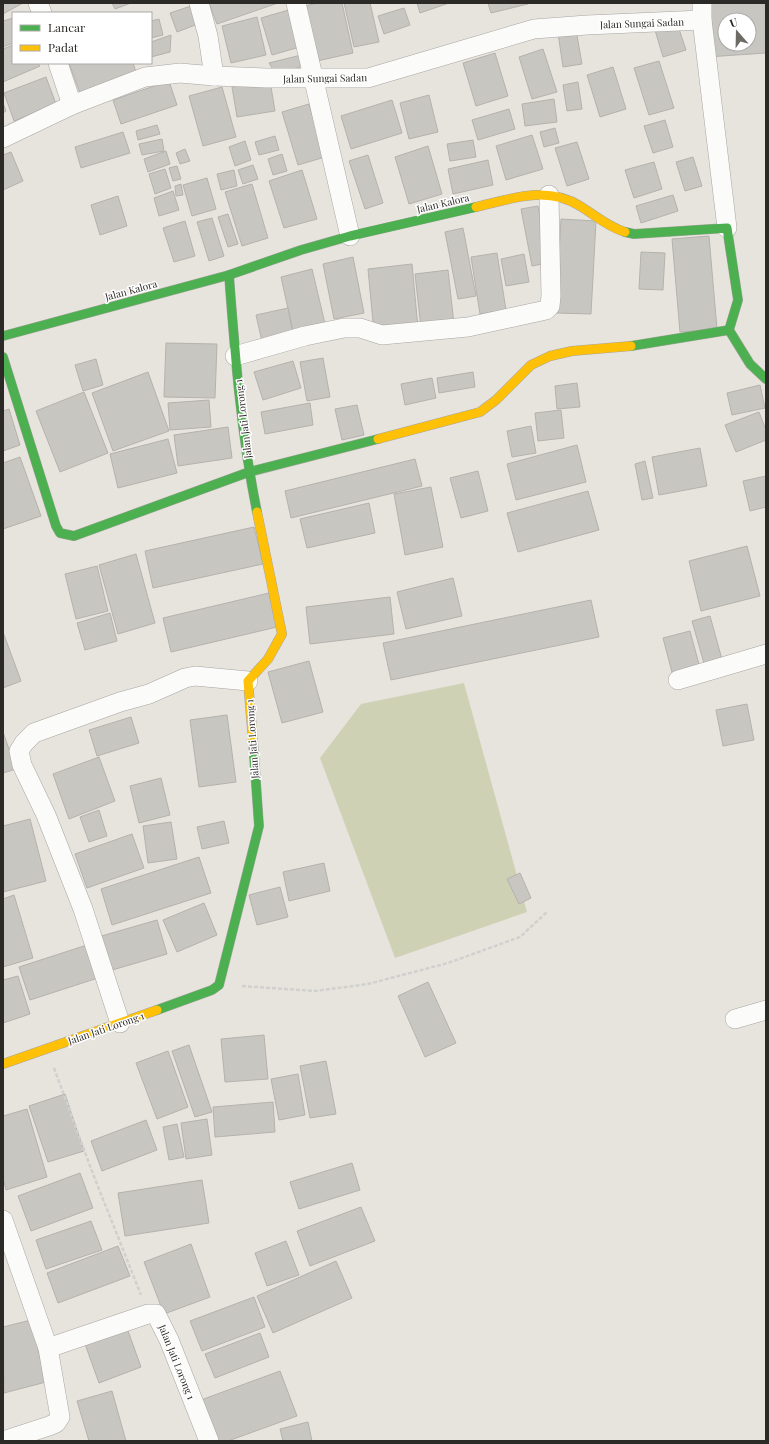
<svg xmlns="http://www.w3.org/2000/svg" width="769" height="1444" font-family="'Playfair Display',serif">
<style>
.green{fill:#cfd1b5}
.building{fill:#c8c6c1;stroke:#b5b2ae;fill-rule:evenodd}
.lines{fill:none;stroke-linecap:round;stroke-linejoin:round}
.street-casing{stroke:#a8a5a1;stroke-width:20}
.fast-casing{stroke:#a8a5a1;stroke-width:10}
.slow-casing{stroke:#a8a5a1;stroke-width:10}
.path{stroke:#d0d0ce;stroke-width:2.5;stroke-dasharray:4 2;stroke-linecap:butt}
.street{stroke:#fbfbfa;stroke-width:19}
.fast{stroke:#4caf50;stroke-width:9}
.slow{stroke:#ffc107;stroke-width:9}
.labels{text-anchor:middle;dominant-baseline:central;stroke-width:3;stroke-linejoin:round;paint-order:stroke}
.street-label{font-size:10px;fill:#2c2a26;stroke:#fff}
</style>
<rect width="100%" height="100%" fill="#e7e4de"/>
<!-- green -->
<path class="green" d="M464,683l63,229 -132,46 -75,-200 41,-54z"/>
<!-- building -->
<g class="building">
<path d="M3,3h20l-20,11z"/>
<path d="M112,3h19l-16,6z"/>
<path d="M209,3h69l-61,21z"/>
<path d="M318,3h24l11,50 -36,8 -12,-55z"/>
<path d="M344,3h26l9,39 -25,5z"/>
<path d="M417,3h32l-29,10z"/>
<path d="M488,3h40v1l-37,9z"/>
<path d="M704,3h62v50l-59,4zM725,20h24v24h-24z"/>
<path d="M191,6l7,18 -21,8 -7,-19z"/>
<path d="M404,8l6,17 -26,9 -6,-18z"/>
<path d="M292,9l11,37 -31,9 -11,-37z"/>
<path d="M257,17l9,38 -35,8 -9,-37z"/>
<path d="M13,18v25l-10,4v-26z"/>
<path d="M159,19l4,16 -12,3v-17z"/>
<path d="M677,23l9,27 -23,7 -8,-27z"/>
<path d="M576,30l6,34 -19,3 -5,-34z"/>
<path d="M171,35l-1,17 -19,5v-15z"/>
<path d="M13,45v18h25l2,3 -37,16v-33z"/>
<path d="M543,49l14,43 -25,7 -13,-42z"/>
<path d="M495,53l13,43 -32,10 -13,-43z"/>
<path d="M301,55l-1,12 -24,7 -7,-11z"/>
<path d="M659,61l15,47 -25,7 -15,-47z"/>
<path d="M69,63h64l3,9 -56,21z"/>
<path d="M613,67l13,42 -26,8 -13,-42z"/>
<path d="M46,77l10,27 -42,17 -10,-28z"/>
<path d="M169,81l8,24 -56,19 -8,-24z"/>
<path d="M270,81l5,30 -38,6 -5,-30z"/>
<path d="M578,82l4,27 -15,2 -4,-26z"/>
<path d="M222,87l14,50 -33,9 -14,-50z"/>
<path d="M429,95l9,37 -29,7 -9,-36z"/>
<path d="M554,99l3,23 -32,4 -3,-22z"/>
<path d="M392,100l10,33 -51,16 -10,-33z"/>
<path d="M3,103l3,8 -3,2z"/>
<path d="M309,104l16,53 -27,8 -16,-53z"/>
<path d="M509,109l6,20 -37,11 -6,-20z"/>
<path d="M665,120l8,27 -20,6 -9,-27z"/>
<path d="M157,125l3,9 -22,6 -2,-9z"/>
<path d="M555,128l4,15 -15,4 -4,-15z"/>
<path d="M123,132l7,21 -49,15 -6,-21z"/>
<path d="M532,135l11,34 -37,11 -10,-34z"/>
<path d="M275,136l4,14 -20,5 -4,-13z"/>
<path d="M162,139l2,12 -22,4 -3,-11z"/>
<path d="M473,140l3,17 -26,4 -3,-17z"/>
<path d="M245,141l6,19 -16,6 -6,-19z"/>
<path d="M577,142l12,37 -22,7 -12,-38z"/>
<path d="M428,146l14,48 -33,10 -14,-47z"/>
<path d="M185,149l5,12 -10,3 -4,-11z"/>
<path d="M166,151l4,13 -22,8 -4,-13z"/>
<path d="M11,152l12,29 -20,9v-35z"/>
<path d="M282,154l5,17 -14,4 -5,-16z"/>
<path d="M368,155l15,48 -18,6 -16,-48z"/>
<path d="M693,157l9,29 -17,5 -9,-29z"/>
<path d="M488,160l5,25 -40,9 -5,-25z"/>
<path d="M654,162l8,27 -28,9 -9,-28z"/>
<path d="M253,165l5,14 -15,5 -5,-14z"/>
<path d="M177,166l4,13 -8,2 -4,-13z"/>
<path d="M165,169l6,19 -16,6 -6,-20z"/>
<path d="M234,170l3,16 -16,4 -4,-16z"/>
<path d="M302,170l15,49 -33,9 -15,-47z"/>
<path d="M207,178l9,31 -24,7 -9,-31z"/>
<path d="M181,184l2,11 -7,1 -1,-10z"/>
<path d="M252,184l16,54 -26,8 -17,-54z"/>
<path d="M173,191l6,19 -20,6 -5,-18z"/>
<path d="M673,195l5,16 -37,12 -5,-17z"/>
<path d="M118,196l9,30 -27,9 -9,-30z"/>
<path d="M538,206l10,57 -16,3 -11,-57z"/>
<path d="M228,214l10,30 -10,3 -10,-30z"/>
<path d="M212,218l12,38 -15,5 -12,-39z"/>
<path d="M561,219l35,2 -5,93 -35,-1z"/>
<path d="M185,221l10,35 -21,6 -11,-34z"/>
<path d="M463,228l13,68 -18,3 -13,-67z"/>
<path d="M709,236l8,93 -37,3 -8,-93z"/>
<path d="M641,252l24,1 -2,37 -24,-1z"/>
<path d="M497,253l9,57 -26,4 -9,-57z"/>
<path d="M524,254l5,28 -23,4 -5,-27z"/>
<path d="M353,257l11,56 -30,6 -11,-55z"/>
<path d="M412,264l6,64 -44,5 -6,-64z"/>
<path d="M312,269l14,59 -32,8 -13,-59z"/>
<path d="M448,270l6,54 -33,4 -6,-54z"/>
<path d="M288,308l6,31 -31,7 -7,-31z"/>
<path d="M166,343l51,1 -2,54 -51,-1z"/>
<path d="M323,358l7,39 -23,4 -7,-39z"/>
<path d="M96,359l7,26 -20,6 -8,-26z"/>
<path d="M293,361l8,27 -38,12 -9,-28z"/>
<path d="M148,372l21,59 -56,20 -21,-58z"/>
<path d="M473,372l2,15 -36,6 -2,-15z"/>
<path d="M432,378l4,20 -31,7 -4,-21z"/>
<path d="M577,383l3,24 -23,2 -2,-23z"/>
<path d="M760,385l5,23 -33,7 -5,-22z"/>
<path d="M84,392l24,61 -48,19 -24,-61z"/>
<path d="M209,400l2,27 -41,3 -2,-27z"/>
<path d="M310,403l3,22 -48,9 -4,-22z"/>
<path d="M357,405l7,30 -22,5 -7,-31z"/>
<path d="M9,409l11,36 -17,6v-40z"/>
<path d="M561,410l3,28 -26,3 -3,-28z"/>
<path d="M759,412l7,18v10l-30,12 -11,-27z"/>
<path d="M531,426l5,27 -24,4 -5,-26z"/>
<path d="M228,427l4,31 -54,8 -4,-31z"/>
<path d="M168,439l9,34 -59,15 -8,-34z"/>
<path d="M577,445l9,37 -70,18 -9,-36z"/>
<path d="M700,448l7,38 -48,9 -7,-38z"/>
<path d="M20,457l21,59 -38,13v-66z"/>
<path d="M415,459l7,27 -131,32 -6,-27z"/>
<path d="M645,461l8,37 -11,2 -7,-36z"/>
<path d="M478,471l10,40 -27,7 -11,-40z"/>
<path d="M766,476v31l-16,4 -7,-30z"/>
<path d="M431,487l12,60 -38,8 -11,-61z"/>
<path d="M588,491l11,39 -81,22 -11,-39z"/>
<path d="M369,503l6,30 -68,15 -7,-29z"/>
<path d="M254,527l9,37 -110,24 -8,-37z"/>
<path d="M747,546l13,50 -59,15 -12,-50z"/>
<path d="M136,554l19,69 -37,11 -19,-69z"/>
<path d="M97,566l11,45 -32,8 -11,-45z"/>
<path d="M453,578l9,38 -56,13 -9,-37z"/>
<path d="M269,593l8,34 -106,25 -8,-34z"/>
<path d="M390,597l4,37 -84,10 -4,-37z"/>
<path d="M591,600l8,37 -208,43 -8,-37z"/>
<path d="M110,613l7,28 -32,9 -8,-27z"/>
<path d="M710,616l13,47 -18,4 -13,-46z"/>
<path d="M690,631l10,37 -27,8 -10,-38z"/>
<path d="M3,632l18,49 -18,7z"/>
<path d="M309,661l14,51 -41,11 -14,-51z"/>
<path d="M747,704l7,36 -31,6 -7,-36z"/>
<path d="M227,715l9,67 -37,5 -9,-67z"/>
<path d="M131,717l8,26 -42,13 -8,-26z"/>
<path d="M3,732l13,37 -13,4z"/>
<path d="M99,757l16,44 -46,18 -16,-45z"/>
<path d="M161,778l9,37 -31,8 -9,-37z"/>
<path d="M99,810l8,26 -18,6 -9,-25z"/>
<path d="M30,819l16,62 -43,11v-66z"/>
<path d="M224,821l5,22 -27,6 -5,-22z"/>
<path d="M171,822l6,37 -29,4 -5,-37z"/>
<path d="M132,834l12,34 -57,20 -12,-34z"/>
<path d="M199,857l12,36 -99,32 -11,-36z"/>
<path d="M324,863l6,28 -41,10 -6,-29z"/>
<path d="M520,873l11,25 -12,6 -12,-25z"/>
<path d="M280,887l8,30 -31,8 -8,-30z"/>
<path d="M14,895l19,63 -30,9v-68z"/>
<path d="M204,903l13,32 -40,17 -14,-32z"/>
<path d="M157,920l10,34 -58,17 -11,-34z"/>
<path d="M90,944l11,33 -71,23 -11,-33z"/>
<path d="M18,976l12,38 -27,9v-43z"/>
<path d="M428,982l28,61 -31,14 -27,-61z"/>
<path d="M264,1035l4,44 -43,3 -4,-43z"/>
<path d="M189,1045l23,67 -17,5 -23,-66z"/>
<path d="M168,1051l20,56 -31,12 -21,-56z"/>
<path d="M326,1061l10,53 -26,4 -10,-52z"/>
<path d="M298,1074l7,41 -26,5 -8,-41z"/>
<path d="M65,1094l19,57 -36,11 -19,-56z"/>
<path d="M273,1102l2,30 -60,5 -2,-30z"/>
<path d="M27,1109l20,68 -41,13 -3,-12v-62z"/>
<path d="M207,1119l5,36 -26,4 -5,-36z"/>
<path d="M146,1120l11,30 -55,21 -11,-30z"/>
<path d="M177,1124l7,33 -15,3 -6,-33z"/>
<path d="M352,1163l8,27 -61,19 -9,-27z"/>
<path d="M80,1173l13,35 -62,23 -13,-35z"/>
<path d="M202,1180l7,43 -84,13 -7,-43z"/>
<path d="M361,1207l14,34 -65,25 -13,-35z"/>
<path d="M91,1221l11,29 -56,19 -10,-29z"/>
<path d="M286,1241l13,34 -32,11 -12,-33z"/>
<path d="M191,1244l19,53 -46,17 -20,-52z"/>
<path d="M118,1246l12,30 -72,27 -11,-30z"/>
<path d="M336,1261l16,37 -79,35 -16,-37z"/>
<path d="M254,1297l11,30 -63,24 -12,-30z"/>
<path d="M31,1320l15,62 -42,11 -1,-66z"/>
<path d="M127,1328l14,39 -42,16 -14,-39z"/>
<path d="M260,1333l9,24 -54,21 -10,-24z"/>
<path d="M280,1371l17,45 -69,25h-12l-15,-41z"/>
<path d="M112,1391l14,50h-37l-12,-40z"/>
<path d="M308,1422l4,19h-29l-3,-12z"/>
</g>
<g class="lines">
<defs>
<g id="street">
<path d="M38,3l4,10"/>
<path d="M199,3l9,33 6,40"/>
<path d="M296,3l54,233"/>
<path d="M702,3v17l25,208"/>
<path d="M58,63l14,42"/>
<path d="M3,138l69,-33 73,-28 35,-4 34,3 52,2h102l166,-49 53,-4 115,-5"/>
<path d="M235,356l70,-20 39,-8h16l22,7 86,-8 78,-17 4,-4 1,-10 -2,-101"/>
<path d="M678,680l88,-26"/>
<path d="M735,1019l31,-9"/>
<path d="M120,1023l-37,-114 -37,-94 -24,-50 -3,-14 5,-8 10,-10 86,-31 29,-8 36,-16 10,-2 53,5"/>
<path d="M3,1220l45,128 100,-34h8l13,26 40,101"/>
<path d="M3,1441l46,-15 7,-3 4,-6 -12,-69"/>
</g>
<g id="fast">
<path d="M625,232l9,2 93,-6 11,72 -9,30 21,34 16,15"/>
<path d="M229,275c6,79 12,159 28,237"/>
<path d="M3,336l226,-61 72,-25 49,-14 126,-29"/>
<path d="M631,346l98,-16"/>
<path d="M3,357l53,169 4,7 14,3 175,-64 129,-33"/>
<path d="M157,1010l55,-20 7,-5 40,-159 -6,-85"/>
</g>
<g id="slow">
<path d="M476,207c34,-8 71,-22 104,-1 15,9 28,21 45,26"/>
<path d="M378,439l102,-27 16,-12 35,-35 19,-9 22,-5 59,-5"/>
<path d="M253,741l-5,-60 20,-22 14,-25 -25,-122"/>
<path d="M3,1064l154,-54"/>
</g>
</defs>
<!-- street casing -->
<use href="#street" class="street-casing"/>
<!-- fast casing -->
<use href="#fast" class="fast-casing"/>
<!-- slow casing -->
<use href="#slow" class="slow-casing"/>
<!-- path -->
<g class="path">
<path d="M242,986l73,5 53,-7 80,-21 72,-26 27,-25"/>
<path d="M54,1068l39,106 48,121"/>
</g>
<!-- street -->
<use href="#street" class="street"/>
<!-- fast -->
<use href="#fast" class="fast"/>
<!-- slow -->
<use href="#slow" class="slow"/>
</g>
<g class="labels">
<!-- street labels -->
<g class="street-label">
<text transform="translate(642 23) rotate(-2)">Jalan Sungai Sadan</text>
<text transform="translate(325 78) rotate(-1)">Jalan Sungai Sadan</text>
<text transform="translate(443 203) rotate(-13)">Jalan Kalora</text>
<text transform="translate(131 290) rotate(-15)">Jalan Kalora</text>
<text transform="translate(243 419) rotate(-97)">Jalan Jati Lorong 1</text>
<text transform="translate(252 739) rotate(-94)">Jalan Jati Lorong 1</text>
<text transform="translate(106 1028) rotate(-19)">Jalan Jati Lorong 1</text>
<text transform="translate(177 1362) rotate(68)">Jalan Jati Lorong 1</text>
</g>
</g>
<!-- border -->
<rect width="769" height="1444" fill="none" stroke="#2c2a26" stroke-width="8"/>
<!-- legend -->
<rect x="12" y="12" width="140" height="52" fill="#ffffff" stroke="#abaaa8"/>
<rect x="20" y="25" width="20" height="6" fill="#4caf50" stroke="#abaaa8"/>
<text x="48" y="32" font-size="12" fill="#2c2a26">Lancar</text>
<rect x="20" y="45" width="20" height="6" fill="#ffc107" stroke="#abaaa8"/>
<text x="48" y="52" font-size="12" fill="#2c2a26">Padat</text>
<!-- north arrow -->
<g transform="translate(737 32) rotate(340)"><circle r="19" fill="#ffffff" stroke="#abaaa8"/>
<path d="M0-3L7 15L0 10L-7 15Z" fill="#6d6b66"/>
<text y="-6" font-size="11" font-weight="bold" text-anchor="middle" fill="#2c2a26">U</text>
</g>
</svg>
